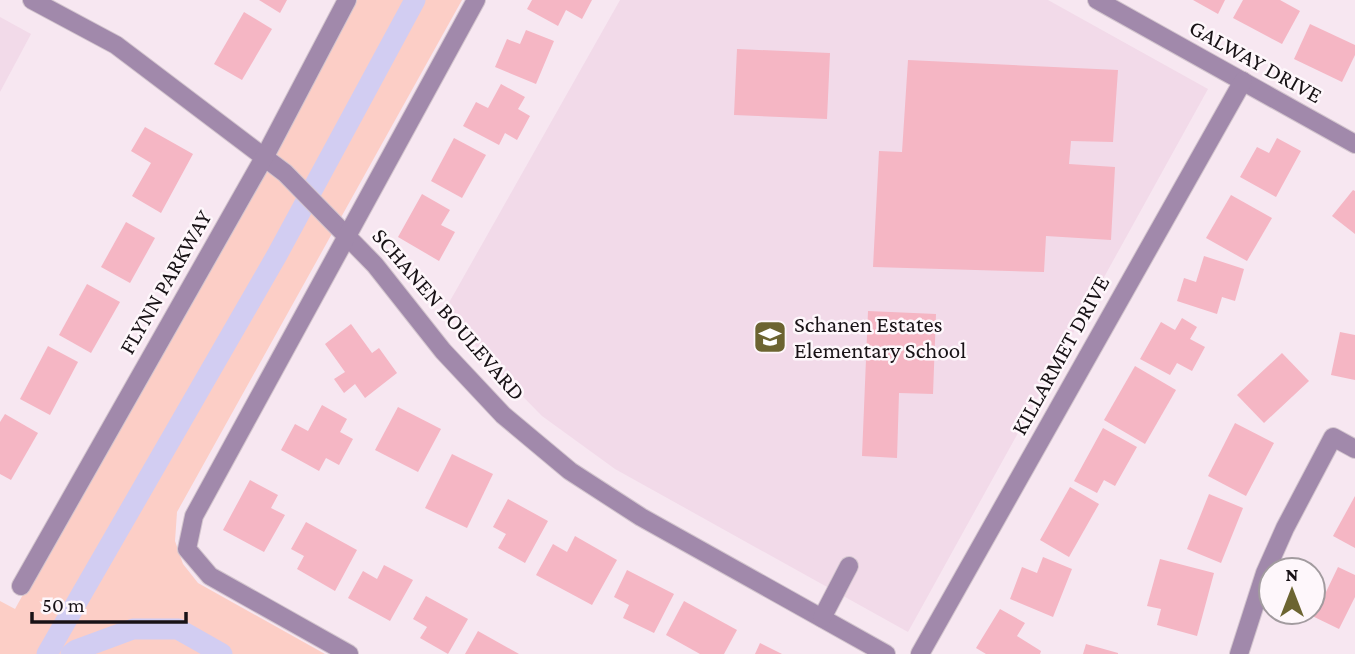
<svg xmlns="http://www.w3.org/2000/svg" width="1355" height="654" font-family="'Crimson Pro',serif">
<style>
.built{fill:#f2dae9}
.green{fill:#fccec6}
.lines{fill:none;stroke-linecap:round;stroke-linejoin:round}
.canal{stroke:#d2cdf2;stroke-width:21}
.building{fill:#f5b6c4}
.minor-casing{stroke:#d3c5ce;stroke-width:20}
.minor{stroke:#a189ab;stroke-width:18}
.labels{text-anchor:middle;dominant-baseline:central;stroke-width:5;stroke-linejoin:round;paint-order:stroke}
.street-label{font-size:23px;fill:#181216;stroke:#fef7fb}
.poi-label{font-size:23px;fill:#181216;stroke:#fef7fb;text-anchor:start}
</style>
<rect width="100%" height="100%" fill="#f7e7f1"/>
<!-- built -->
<g class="built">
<path d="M620,0h428l160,89 -300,543 -293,-163 -73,-53 -55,-56 -41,-52z"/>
<path d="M0,17l31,17 -31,58z"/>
</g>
<!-- green -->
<path class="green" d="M353,0h109l-285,512 -2,29 8,23 15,19 127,71h-325v-53l15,8z"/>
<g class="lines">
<!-- canal -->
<g class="canal">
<path d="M47,654l230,-399 138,-255"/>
<path d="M71,654l5,-4 57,-21h45l44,25"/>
</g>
</g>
<!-- building -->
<g class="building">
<path d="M259,0h28l-7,13z"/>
<path d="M532,0h60l-10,19 -16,-9 -8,16 -31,-17z"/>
<path d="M1193,0h32l-7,14z"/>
<path d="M1243,0h37l20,11 -18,33 -49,-26z"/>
<path d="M244,12l28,17 -30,51 -28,-16z"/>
<path d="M1310,24l45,21v10l-13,27 -48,-23z"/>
<path d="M526,30l28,11 -18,43 -41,-17 12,-28 13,5z"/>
<path d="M737,49l93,4 -3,66 -93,-4z"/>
<path d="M908,60l210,10 -5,72 -42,-1 -2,23 46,3 -4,73 -65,-4 -2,36 -171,-5 6,-116 23,1z"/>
<path d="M501,84l24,13 -7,12 12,7 -13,24 -12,-7 -6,12 -36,-19 13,-24 12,6z"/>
<path d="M145,127l48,27 -32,59 -29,-17 19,-33 -20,-12z"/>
<path d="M454,138l32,17 -24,43 -31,-17z"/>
<path d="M1277,138l24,13 -25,46 -36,-20 17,-30 12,6z"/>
<path d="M1353,190l2,1v43l-23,-18z"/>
<path d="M422,194l28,16 -9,15 14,7 -16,29 -41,-24z"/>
<path d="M1231,195l41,23 -25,43 -41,-23z"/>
<path d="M126,222l29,16 -25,45 -29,-16z"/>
<path d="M1204,256l40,13 -9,32 -13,-4 -5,17 -40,-13 7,-23 12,4z"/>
<path d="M87,284l33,18 -29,51 -32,-18z"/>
<path d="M868,311l68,3 -3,80 -34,-1 -2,65 -35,-2z"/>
<path d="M1182,318l15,9 -7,12 15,8 -13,24 -15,-8 -7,12 -30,-16 21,-37 14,8z"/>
<path d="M351,324l21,29 7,-5 18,25 -32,25 -10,-14 -11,9 -10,-14 11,-7 -20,-28z"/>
<path d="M1340,332l15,3v45l-24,-5z"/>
<path d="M48,346l30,16 -28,53 -30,-16z"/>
<path d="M1282,353l27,28 -45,42 -27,-28z"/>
<path d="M1135,366l41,24 -31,54 -41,-24z"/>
<path d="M322,405l25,14 -7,13 13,7 -14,26 -13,-7 -7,13 -38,-21 14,-26 13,7z"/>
<path d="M398,407l43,22 -23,43 -43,-22z"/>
<path d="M5,414l33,19 -27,47 -11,-6v-52z"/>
<path d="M1235,423l39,20 -28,53 -38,-20z"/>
<path d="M1103,428l34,19 -22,39 -11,-6 -7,13 -23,-12z"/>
<path d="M452,454l41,20 -26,54 -42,-20z"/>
<path d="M250,480l28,15 -7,13 14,7 -21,37 -41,-22z"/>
<path d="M1070,487l29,17 -30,53 -29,-17z"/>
<path d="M1209,494l34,14 -22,55 -34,-14z"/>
<path d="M1355,496v52l-22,-12z"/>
<path d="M508,499l40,22 -23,42 -27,-15 8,-14 -13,-7z"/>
<path d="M306,522l51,28 -22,41 -38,-22 7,-13 -13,-7z"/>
<path d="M575,536l42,24 -25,45 -56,-30 17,-31 14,8z"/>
<path d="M1043,557l29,12 -19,48 -43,-18 12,-32 15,6z"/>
<path d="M1160,559l54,14 -17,63 -40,-11 4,-16 -14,-3z"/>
<path d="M384,565l29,15 -23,41 -42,-23 15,-27 14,8z"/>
<path d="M1338,567l17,8v22l-16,32 -35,-17h9l1,-26 12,6z"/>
<path d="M627,570l47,24 -20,39 -31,-15 6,-13 -15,-8z"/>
<path d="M426,596l42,23 -20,35 -28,-16 7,-11 -14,-8z"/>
<path d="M684,601l53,29 -13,24h-24l-34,-19z"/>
<path d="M1000,609l25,14 -8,13 24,15 -1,3h-54l-10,-6z"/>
<path d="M478,631l41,23h-54z"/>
<path d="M760,643l22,11h-27z"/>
<path d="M1086,644l32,9v1h-35z"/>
</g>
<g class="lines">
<defs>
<g id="minor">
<path d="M32,0l84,45 169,128 90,92 68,86 60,64 67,56 71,46 245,137"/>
<path d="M1097,0l258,144"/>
<path d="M21,586l244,-430 82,-156"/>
<path d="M822,618l27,-52"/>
<path d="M349,654l-139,-78 -23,-27 7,-33 282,-516"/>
<path d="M920,654l323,-573"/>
<path d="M1239,654l26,-81 20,-45 48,-91 22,12"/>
</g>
</defs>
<!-- minor casing -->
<use href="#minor" class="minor-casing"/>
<!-- minor -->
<use href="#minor" class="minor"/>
</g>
<!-- icons -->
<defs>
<symbol id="school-square" viewBox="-11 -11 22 22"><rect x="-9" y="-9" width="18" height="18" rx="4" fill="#6c6431" stroke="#fef7fb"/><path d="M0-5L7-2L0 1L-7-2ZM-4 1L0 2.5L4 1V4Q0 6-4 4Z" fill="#fff"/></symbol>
</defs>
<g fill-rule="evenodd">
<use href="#school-square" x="751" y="318" width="38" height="38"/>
</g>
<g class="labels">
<!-- street labels -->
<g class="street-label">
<text transform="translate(1256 61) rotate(29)">GALWAY DRIVE</text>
<text transform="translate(165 282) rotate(-60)">FLYNN PARKWAY</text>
<text transform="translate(449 314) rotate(49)">SCHANEN BOULEVARD</text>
<text transform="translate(1060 355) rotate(-61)">KILLARMET DRIVE</text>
</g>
<!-- poi labels -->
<g class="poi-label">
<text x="794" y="324">Schanen Estates<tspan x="794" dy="26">Elementary School</tspan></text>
</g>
</g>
<!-- north arrow -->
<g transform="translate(1292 591)"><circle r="33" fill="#fef7fb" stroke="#a29b9f" stroke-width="2"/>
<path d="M0-5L12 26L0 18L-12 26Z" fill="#6c6431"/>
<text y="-10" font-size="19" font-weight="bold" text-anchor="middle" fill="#181216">N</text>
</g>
<!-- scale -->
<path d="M32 612v10h154v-10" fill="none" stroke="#181216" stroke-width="3.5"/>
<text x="42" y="612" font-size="21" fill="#181216" stroke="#fef7fb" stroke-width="5" paint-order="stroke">50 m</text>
</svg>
